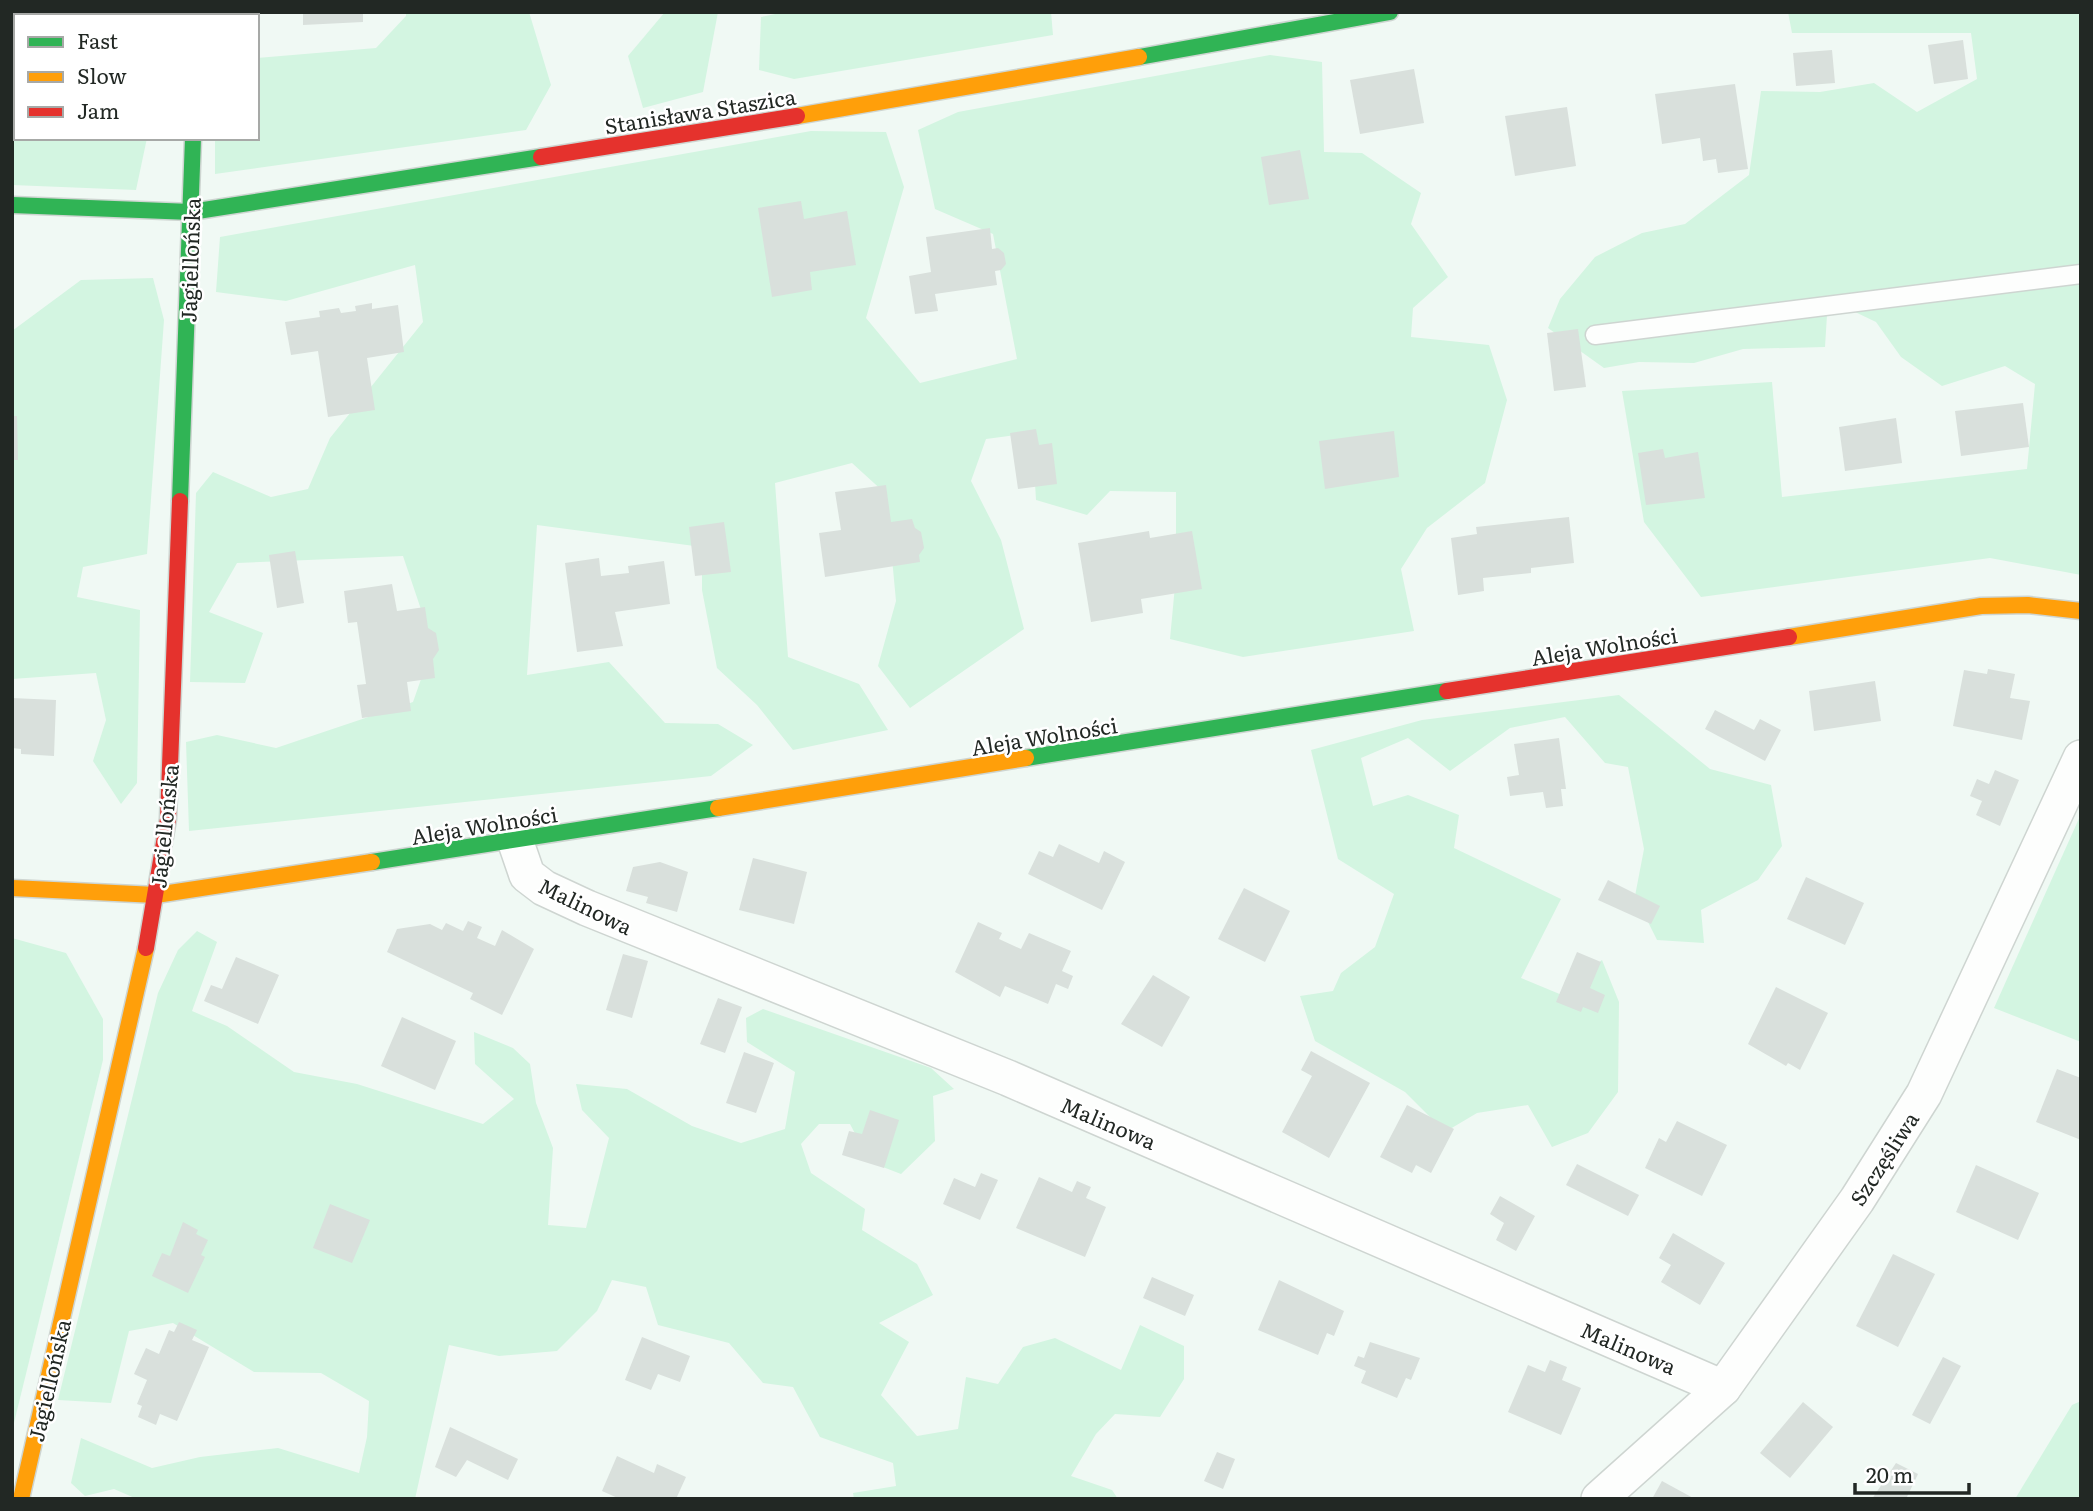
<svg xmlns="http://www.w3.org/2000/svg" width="2093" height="1511" font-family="Literata,serif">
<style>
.green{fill:#d3f5e1}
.building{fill:#d9e0dc}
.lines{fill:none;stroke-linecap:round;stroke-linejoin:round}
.lane-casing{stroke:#ced5d1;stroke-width:21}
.street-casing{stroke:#ced5d1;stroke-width:38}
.fast-casing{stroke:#ced5d1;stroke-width:19}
.slow-casing{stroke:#ced5d1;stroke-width:19}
.jam-casing{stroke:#ced5d1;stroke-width:19}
.lane{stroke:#fdfefd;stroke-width:18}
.street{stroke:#fdfefd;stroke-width:35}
.fast{stroke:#30b455;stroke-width:16}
.slow{stroke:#ff9f0a;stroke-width:16}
.jam{stroke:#e5322d;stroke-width:16}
.labels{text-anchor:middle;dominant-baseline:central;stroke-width:5;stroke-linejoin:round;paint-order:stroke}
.street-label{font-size:21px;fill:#222824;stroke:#fff}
</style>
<rect width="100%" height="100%" fill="#f0f9f4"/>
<!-- green -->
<g class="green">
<path d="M12,12h52v4h-48v122h131l-11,52 -124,-5z"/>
<path d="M406,12h123l22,73 -25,45 -311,44v-36h42v-80l119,-10 30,-32z"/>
<path d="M665,12h53l-15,80 -60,16 -15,-52z"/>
<path d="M785,12h266l2,23 -259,44 -35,-9 2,-53z"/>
<path d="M1788,12h293v563l-91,-17 -289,39 -57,-75 -22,-131 150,-9 10,115 245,-28 8,-85 -30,-18 -63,20 -41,-29 -25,-35 -48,-23 -3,48 -82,2 -49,14 -55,-1 -35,6 -56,-40 12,-29 35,-42 47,-24 43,-9 64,-49 12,-84 59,1 54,-9 43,29 60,-33 -6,-46h-179z"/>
<path d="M1270,55l52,7 2,90 38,1 59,40 -10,31 37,53 -35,31 -2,29 78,8 18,55 -22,83 -58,45 -26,41 13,62 -171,26 -73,-18 6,-64v-83l-66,-1 -23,24 -51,-15 -4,-67 -46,6 -15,42 30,59 23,89 -114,79 -32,-42 18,-65 -10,-107 -34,-31 -77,20 13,174 71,27 29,46 -95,20 -36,-45 -40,-37 -15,-78v-43l-165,-22 -10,150 82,-13 56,61 53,1 35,21 -42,31 -522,55 -3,-89 31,-7 59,13 137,-46 20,-57 -30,-89 -166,7 -28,49 54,21 -18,50 -55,-1 6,-189 17,-21 58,25 37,-8 22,-51 93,-116 -8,-57 -129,36 -70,-9 4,-55 591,-106 75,1 18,55 -38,131 54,65 97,-24 -24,-125 -58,-25 -17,-79 40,-18z"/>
<path d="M153,278l11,42 -17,234 -64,13 -6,30 63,13 -3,173 -16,21 -28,-43 13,-41 -10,-47 -84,6v-348l69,-51z"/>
<path d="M1619,695l91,74 61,16 11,61 -24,34 -57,30 3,33 -47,-3 -22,-44 9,-47 -16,-82 -23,-4 -40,-46 -55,11 -60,43 -42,-33 -47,20 12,48 35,-11 51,20 -5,33 107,51 -40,79 41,17 40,-35 17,42 -1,90 -30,41 -36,14 -24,-42 -51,8 -32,19 -40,-40 -90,-51 -15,-45 33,-5 8,-18 34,-26 19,-53 -56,-35 -27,-109 111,-30z"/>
<path d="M2081,814v228l-87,-34z"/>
<path d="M197,931l20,11 -25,69 35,15 67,46 63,12 126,40 31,-25 -39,-35 -1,-32 39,16 17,16 6,39 17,45 -5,77 38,3 23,-90 -27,-28 -6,-26 51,5 65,37 49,17 44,-14 10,-57 -48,-30 -1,-24 17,-9 168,59 23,21 -21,7 2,45 -34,33 -31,-12 -20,-38h-31l-18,20 10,29 54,36 -3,21 55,34 16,31 -54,28 30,19 -28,53 36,41 41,-7 8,-52 32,7 25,-37 32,-9 66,32 19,-45 44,21v33l-24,38 -45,-3 -19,20 -25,42 41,14 6,9h-264l-1,-6 43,-7 -3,-23 -73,-26 -27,-50 -30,-4 -34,-40 -71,-18 -12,-38 -34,-7 -15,31 -40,40 -58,5 -50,-11 -34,154h-278l-23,-10 -29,7 -14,-13 10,-45 71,30 48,-11 78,-9 81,25 8,-36 2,-36 -48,-28 -67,-1 -81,-49 -44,8 -18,72 -53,-3 100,-407 20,-43z"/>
<path d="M12,938l54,15 37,66v41l-91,371z"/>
<path d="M2081,1401v98h-66l57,-94z"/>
</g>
<!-- building -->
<g class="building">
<rect x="74" y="12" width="37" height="4"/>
<path d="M303,12h60v10l-60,3z"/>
<path d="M1963,40l5,39 -34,5 -6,-39z"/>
<path d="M1832,50l3,33 -39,3 -3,-33z"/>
<path d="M1414,69l10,54 -64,11 -10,-54z"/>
<path d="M1735,84l13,85 -30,4 -2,-14 -13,2 -3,-23 -38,6 -7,-50z"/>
<path d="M1567,107l9,59 -61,10 -10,-60z"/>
<path d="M1300,150l9,49 -40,6 -8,-48z"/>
<path d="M801,201l3,18 43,-8 9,54 -46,7 2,18 -40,7 -14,-89z"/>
<path d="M990,228l2,21 6,-1 6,5 2,11 -5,6 -6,1 2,14 -62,9 3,17 -23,3 -6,-38 22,-4 -5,-35z"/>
<path d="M372,303v6l26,-4 6,47 -37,6 8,52 -47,7 -10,-66 -27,4 -6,-33 35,-5 -1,-6 20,-3 2,5 15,-2 -1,-5z"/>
<path d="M1578,329l8,58 -32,4 -7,-58z"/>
<path d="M2023,403l6,44 -68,9 -6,-45z"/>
<path d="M12,416h5l1,44h-6z"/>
<path d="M1896,418l6,45 -57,8 -6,-44z"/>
<path d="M1036,429l3,16 13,-2 5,41 -39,5 -8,-56z"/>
<path d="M1394,431l5,46 -74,12 -6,-48z"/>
<path d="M1663,449l2,9 33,-6 7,46 -59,7 -8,-52z"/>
<path d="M886,485l5,37 21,-3 3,9 6,4 3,16 -5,7 1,7 -95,15 -6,-44 22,-3 -6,-38z"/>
<path d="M1569,517l5,46 -43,5v5l-48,5 1,13 -26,4 -7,-57 26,-4 -1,-7z"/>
<path d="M724,522l7,50 -36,4 -6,-49z"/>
<path d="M1149,531l1,7 42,-7 10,58 -61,10 2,14 -52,9 -13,-79z"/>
<path d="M295,551l9,52 -27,5 -8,-53z"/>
<path d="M599,558l2,18 28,-3 -1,-7 36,-5 6,43 -55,8 8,34 -46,6 -12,-89z"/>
<path d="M392,584l5,27 28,-4 3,21 8,5 3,17 -6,9 2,19 -28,4 4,29 -49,7 -5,-33 9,-1 -9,-62 -9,1 -4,-32z"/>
<path d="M1988,669l27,5 -5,24 20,3 -8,39 -69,-14 11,-56 23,4z"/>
<path d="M1875,681l6,40 -67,10 -5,-40z"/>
<path d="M12,698l44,2 -2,56 -33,-2v-5l-9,-1z"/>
<path d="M1715,710l39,20 6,-11 21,11 -16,31 -60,-32z"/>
<path d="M1559,738l7,51h-5l2,17 -17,2 -3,-16 -33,4 -3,-19 12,-2 -5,-31z"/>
<path d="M1995,770l24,10 -19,46 -24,-11 6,-14 -12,-5 7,-17 12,5z"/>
<path d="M1059,844l40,19 5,-12 21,11 -23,48 -74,-36 11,-23 14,6z"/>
<path d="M753,858l54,14 -13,52 -55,-14z"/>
<path d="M660,862l28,10 -11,40 -31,-9 2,-6 -22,-6 7,-24z"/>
<path d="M1806,877l58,26 -19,42 -58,-26z"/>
<path d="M1608,880l52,26 -9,18 -53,-24z"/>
<path d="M1244,888l46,23 -25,51 -47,-23z"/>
<path d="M468,921l14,6 -5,11 18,8 7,-16 32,19 -32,66 -32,-16 3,-6 -86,-41 10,-23 33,-5 12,6 4,-7 17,8z"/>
<path d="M978,922l24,11 -3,6 22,10 8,-16 42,18 -9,20 11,5 -5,13 -12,-5 -8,20 -43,-18 -5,11 -45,-25z"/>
<path d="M1577,952l24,10 -11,26 15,7 -7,18 -15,-6 -2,5 -25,-10z"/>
<path d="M623,954l25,7 -16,57 -26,-8z"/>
<path d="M236,957l43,18 -21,49 -54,-23 7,-16 11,4z"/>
<path d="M1153,975l37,22 -28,50 -41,-23z"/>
<path d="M1776,987l52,26 -28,57 -12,-7 -2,3 -38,-22z"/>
<path d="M718,998l24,9 -17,46 -25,-9z"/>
<path d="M402,1017l54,24 -21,49 -54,-24z"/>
<path d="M1311,1051l59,32 -41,75 -47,-26 30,-56 -11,-6z"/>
<path d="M744,1052l30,11 -18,50 -30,-10z"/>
<path d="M2057,1069l24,9v62l-45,-18z"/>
<path d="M1407,1105l47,24 -23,44 -15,-8 -4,8 -32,-16z"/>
<path d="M870,1110l29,10 -15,48 -42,-13 7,-24 13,3z"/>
<path d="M1677,1121l50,24 -25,51 -57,-28 14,-30 7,4z"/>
<path d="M1577,1164l62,31 -11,21 -62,-31z"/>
<path d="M1976,1165l63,28 -21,47 -62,-28z"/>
<path d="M981,1173l17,7 -18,40 -37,-16 11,-26 21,9z"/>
<path d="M1039,1177l33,15 5,-11 14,6 -5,11 20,9 -21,50 -69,-29z"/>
<path d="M1500,1196l35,20 -19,35 -20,-11 8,-17 -14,-9z"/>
<path d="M330,1204l40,16 -18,43 -39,-15z"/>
<path d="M183,1222l15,8 -2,4 12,6 -7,15 4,2 -17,36 -36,-17 10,-23 8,3z"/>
<path d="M1673,1233l52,30 -25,42 -39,-23 10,-17 -12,-7z"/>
<path d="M1893,1254l42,20 -37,73 -42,-21z"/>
<path d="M1152,1277l42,18 -9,21 -42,-18z"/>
<path d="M1279,1280l65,31 -10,25 -7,-3 -9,22 -60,-25z"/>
<path d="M179,1322l18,8 -5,10 17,7 -32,74 -17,-7 -4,11 -18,-8 4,-11 -5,-2 10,-24 -13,-6 12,-26 13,6 10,-24 5,2z"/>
<path d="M642,1337l48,19 -10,26 -22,-8 -7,16 -26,-10z"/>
<path d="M1370,1342l50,16 -9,22 -5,-2 -9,20 -36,-15 5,-12 -12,-5 4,-10 6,2z"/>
<path d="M1943,1357l18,9 -31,58 -18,-9z"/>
<path d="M1550,1360l17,7 -5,13 19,8 -20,47 -53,-23 20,-47 17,7z"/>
<path d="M1803,1402l30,25 -43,51 -30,-25z"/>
<path d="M450,1427l68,32 -10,21 -41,-20 -11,17 -21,-10z"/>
<path d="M1217,1452l18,7 -12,30 -19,-8z"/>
<path d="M617,1456l37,17 3,-9 29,13 -10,22h-56l-18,-8z"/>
<path d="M1896,1463l22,11 -12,25h-34z"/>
<path d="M1662,1481l33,18h-43z"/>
</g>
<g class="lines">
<defs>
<path id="lane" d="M1595,335l486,-61"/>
<g id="street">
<path d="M195,16v-4"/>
<path d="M515,840l12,35 17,13 43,20 421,170 715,310"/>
<path d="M1599,1499l124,-111 134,-188 67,-106 157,-336"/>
</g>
<g id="fast">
<path d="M1139,57l251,-45"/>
<path d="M12,205l179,7 350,-55"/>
<path d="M180,501l13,-363"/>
<path d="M1026,758l421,-67"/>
<path d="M372,862l346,-54"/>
</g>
<g id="slow">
<path d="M797,116l342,-59"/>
<path d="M1789,637l192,-31 47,-1 53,6"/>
<path d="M718,808l308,-50"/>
<path d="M12,888l144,7 216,-33"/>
<path d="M21,1499l125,-551"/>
</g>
<g id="jam">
<path d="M541,157l256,-41"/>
<path d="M1447,691l342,-54"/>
<path d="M146,948l22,-129 12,-318"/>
</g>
</defs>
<!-- lane casing -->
<use href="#lane" class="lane-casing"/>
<!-- street casing -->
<use href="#street" class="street-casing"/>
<!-- fast casing -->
<use href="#fast" class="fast-casing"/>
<!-- slow casing -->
<use href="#slow" class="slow-casing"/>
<!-- jam casing -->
<use href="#jam" class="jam-casing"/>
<!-- lane -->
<use href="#lane" class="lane"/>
<!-- street -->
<use href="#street" class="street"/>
<!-- fast -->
<use href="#fast" class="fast"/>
<!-- slow -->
<use href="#slow" class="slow"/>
<!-- jam -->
<use href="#jam" class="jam"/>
</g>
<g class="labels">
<!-- street labels -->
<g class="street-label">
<text transform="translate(700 110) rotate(-9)">Stanisława Staszica</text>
<text transform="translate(189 260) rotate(-88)">Jagiellońska</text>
<text transform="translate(1604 645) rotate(-9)">Aleja Wolności</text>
<text transform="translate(1044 735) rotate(-9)">Aleja Wolności</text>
<text transform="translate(484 824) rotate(-9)">Aleja Wolności</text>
<text transform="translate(163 826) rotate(-84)">Jagiellońska</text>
<text transform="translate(586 905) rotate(26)">Malinowa</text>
<text transform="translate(1109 1122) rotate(23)">Malinowa</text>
<text transform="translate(1883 1158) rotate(-57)">Szczęśliwa</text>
<text transform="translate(1629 1347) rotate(23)">Malinowa</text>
<text transform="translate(48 1380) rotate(-77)">Jagiellońska</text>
</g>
</g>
<!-- border -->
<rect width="2093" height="1511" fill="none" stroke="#222824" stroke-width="28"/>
<!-- legend -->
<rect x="14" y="14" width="245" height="126" fill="#ffffff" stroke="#a7a9a7" stroke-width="2"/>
<rect x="28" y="37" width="35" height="10" fill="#30b455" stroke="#a7a9a7" stroke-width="2"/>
<text x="77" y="49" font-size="21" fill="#222824">Fast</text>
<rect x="28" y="72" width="35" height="10" fill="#ff9f0a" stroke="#a7a9a7" stroke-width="2"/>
<text x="77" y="84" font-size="21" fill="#222824">Slow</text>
<rect x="28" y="107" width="35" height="10" fill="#e5322d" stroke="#a7a9a7" stroke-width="2"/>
<text x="77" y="119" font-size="21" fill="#222824">Jam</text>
<!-- scale -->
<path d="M1855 1483v10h114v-10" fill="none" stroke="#222824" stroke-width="3.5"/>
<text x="1866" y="1483" font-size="21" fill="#222824" stroke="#ffffff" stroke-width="5" paint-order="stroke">20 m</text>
</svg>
